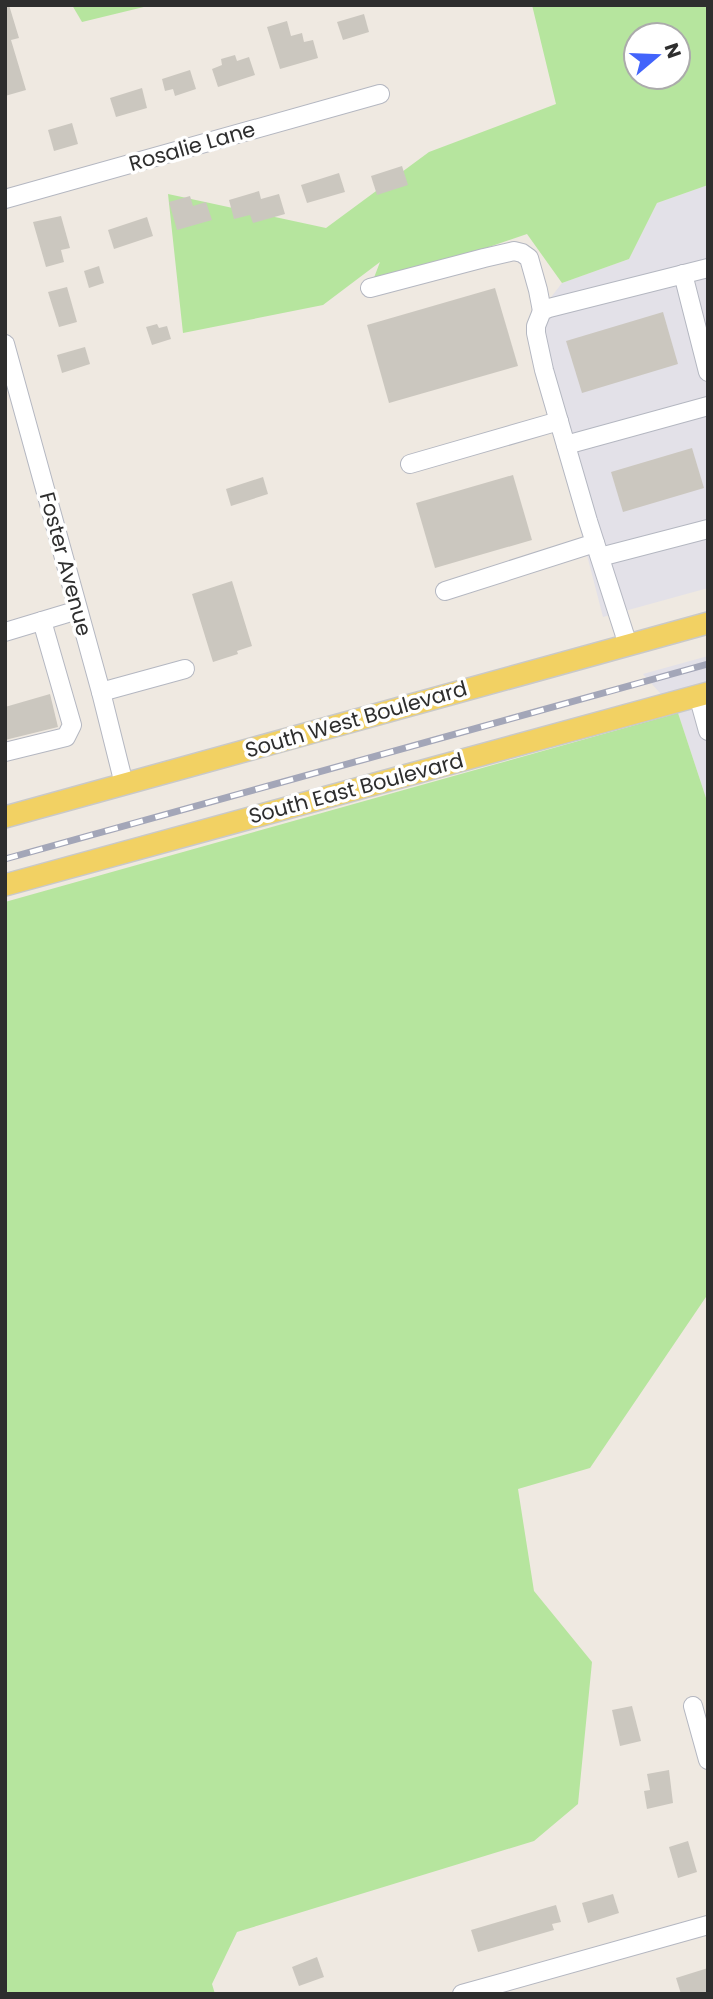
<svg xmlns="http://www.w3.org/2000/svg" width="713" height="1999" font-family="Poppins,sans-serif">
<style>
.industrial{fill:#e3e1e8}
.green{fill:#b6e59e;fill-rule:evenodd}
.building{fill:#cbc7bf}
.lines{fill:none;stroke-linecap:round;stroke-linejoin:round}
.minor-casing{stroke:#b4b7c1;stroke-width:20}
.major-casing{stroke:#c9c9c9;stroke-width:24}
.minor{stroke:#fff;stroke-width:18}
.major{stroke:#f2d163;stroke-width:21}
.rail-casing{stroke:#a3a6b8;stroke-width:7}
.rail{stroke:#fff;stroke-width:4.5;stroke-dasharray:13;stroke-linecap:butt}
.labels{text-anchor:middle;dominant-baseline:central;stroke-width:7;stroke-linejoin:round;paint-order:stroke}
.street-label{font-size:21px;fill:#2e2e2e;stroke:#fff}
</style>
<rect width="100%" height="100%" fill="#efe9e1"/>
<!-- industrial -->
<g class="industrial">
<path d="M708,185v403l-105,29 -75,-290 34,-44 67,-24 28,-56z"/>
<path d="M708,656v148l-30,-91 -35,-39z"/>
</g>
<!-- green -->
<g class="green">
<path d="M72,5h80l-70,17z"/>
<path d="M532,5h176v180l-51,18 -28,56 -67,24 -35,-49 -157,54 10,-26 -57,43 -140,28 -15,-139 158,34 103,-76 127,-48zM636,35h42v42h-42z"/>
<path d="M678,713l30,91v490l-118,174 -72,21 16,102 58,71 -14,142 -44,37 -297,91 -25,52 3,10h-210v-1092z"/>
</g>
<!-- building -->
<g class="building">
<path d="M5,5h4l10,33 -8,2 15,50 -21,6z"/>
<path d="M364,14l5,18 -26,8 -6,-18z"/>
<path d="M287,21l4,15 11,-3 2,9 9,-2 5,18 -38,11 -13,-42z"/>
<path d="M235,55l2,6 12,-4 6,18 -37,12 -6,-18 10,-4 -1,-6z"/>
<path d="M190,70l6,19 -21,7 -2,-7 -8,2 -3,-12z"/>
<path d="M142,88l5,20 -31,9 -6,-19z"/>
<path d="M72,123l6,21 -24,7 -6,-21z"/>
<path d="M402,166l6,19 -31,10 -6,-19z"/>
<path d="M339,173l6,19 -38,11 -6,-18z"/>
<path d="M259,191l2,8 18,-5 6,20 -32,9 -3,-8 -16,4 -5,-19z"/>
<path d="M190,196l3,10 13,-4 6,18 -35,10 -8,-28z"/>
<path d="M61,216l9,32 -9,2 3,12 -18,5 -13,-45z"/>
<path d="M147,217l6,19 -39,13 -6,-19z"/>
<path d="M99,266l5,17 -15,5 -5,-17z"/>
<path d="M67,287l10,35 -18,5 -11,-35z"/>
<path d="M495,288l23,78 -129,37 -22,-78z"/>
<path d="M663,312l15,52 -96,29 -16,-52z"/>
<path d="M157,324l2,4 8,-2 4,13 -19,6 -6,-18z"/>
<path d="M85,347l5,17 -28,9 -5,-18z"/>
<path d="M692,448l12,40 -81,24 -12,-40z"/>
<path d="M513,475l19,65 -97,28 -19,-65z"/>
<path d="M263,477l5,17 -37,12 -5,-17z"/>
<path d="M232,581l20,65 -15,5 1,3 -25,8 -21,-68z"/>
<path d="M50,694l8,33 -53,13v-33z"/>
<path d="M632,1706l9,35 -21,5 -8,-36z"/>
<path d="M669,1770l4,33 -26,6 -3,-18 6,-1 -3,-16z"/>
<path d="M688,1841l9,31 -19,6 -9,-31z"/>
<path d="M613,1894l6,19 -31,10 -6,-20z"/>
<path d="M556,1905l5,17 -9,2 2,6 -76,22 -7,-22z"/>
<path d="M317,1957l7,20 -25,9 -7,-19z"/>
<path d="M708,1968v26h-27l-5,-16z"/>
</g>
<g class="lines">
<defs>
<g id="minor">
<path d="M5,199l375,-105"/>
<path d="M683,274l25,98"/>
<path d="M370,288l114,-30 30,-7 8,2 7,5 9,32 4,21"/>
<path d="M5,344l96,348 23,92"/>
<path d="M566,445l142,-39"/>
<path d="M410,464l149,-43"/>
<path d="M600,557l108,-28"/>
<path d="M445,591l150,-48"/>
<path d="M5,632l73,-22"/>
<path d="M628,645l-40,-124 -44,-151 -8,-37v-7l6,-15 7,-3 159,-40"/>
<path d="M101,692l84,-23"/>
<path d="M698,695l10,36"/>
<path d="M5,752l61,-15 6,-12 -30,-104"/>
<path d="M693,1706l15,54"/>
<path d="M462,1994l246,-69"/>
</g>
<g id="major">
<path d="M5,817l703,-194"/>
<path d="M5,885l703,-192"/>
</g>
</defs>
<!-- minor casing -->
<use href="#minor" class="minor-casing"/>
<!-- major casing -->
<use href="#major" class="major-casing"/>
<!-- minor -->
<use href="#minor" class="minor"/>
<!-- major -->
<use href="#major" class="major"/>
<defs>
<path id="rail" d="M5,859l703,-195"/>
</defs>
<!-- rail casing -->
<use href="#rail" class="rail-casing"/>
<!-- rail -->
<use href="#rail" class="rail"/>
</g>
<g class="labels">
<!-- street labels -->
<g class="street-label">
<text transform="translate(192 146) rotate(-16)">Rosalie Lane</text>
<text transform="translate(66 564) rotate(75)">Foster Avenue</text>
<text transform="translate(356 719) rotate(-16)">South West Boulevard</text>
<text transform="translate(356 788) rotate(-15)">South East Boulevard</text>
</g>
</g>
<!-- border -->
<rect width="713" height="1999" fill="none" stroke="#2e2e2e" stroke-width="14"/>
<!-- north arrow -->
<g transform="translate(657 56) rotate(71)"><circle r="33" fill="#ffffff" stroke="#ababab" stroke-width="2"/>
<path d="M0-5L12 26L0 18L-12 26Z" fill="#4264fb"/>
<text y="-10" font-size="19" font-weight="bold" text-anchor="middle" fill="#2e2e2e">N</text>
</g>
</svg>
